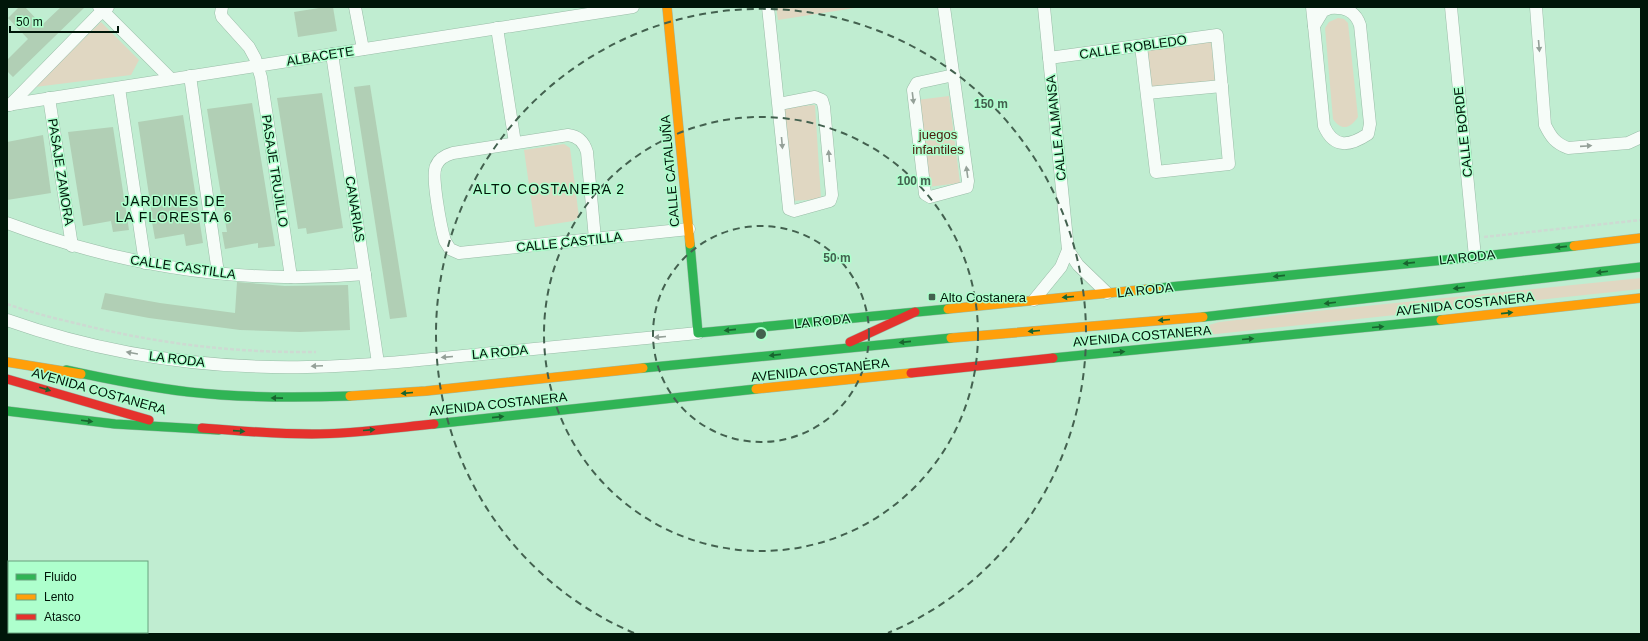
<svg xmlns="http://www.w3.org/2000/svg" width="1648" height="641" font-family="Helvetica,sans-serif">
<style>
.green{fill:#e0d7c2}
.building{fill:#b1cfb5}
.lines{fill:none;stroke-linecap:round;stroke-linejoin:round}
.street-casing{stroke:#99bca7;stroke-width:13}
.fast-casing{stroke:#99bca7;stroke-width:10}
.slow-casing{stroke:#99bca7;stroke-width:10}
.jam-casing{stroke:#99bca7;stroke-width:10}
.path{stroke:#cddad2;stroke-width:2.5;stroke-dasharray:4 2;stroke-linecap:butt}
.street{stroke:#f6fcf8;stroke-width:12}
.fast{stroke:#30b455;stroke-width:9}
.slow{stroke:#ff9f0a;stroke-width:9}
.jam{stroke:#e5322d;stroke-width:9}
.oneway{fill:#94a098}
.oneway2{fill:#18652f}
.ring{fill:none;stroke:#43614f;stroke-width:2;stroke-dasharray:7 5}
.poi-dot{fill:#43614f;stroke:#aeffcd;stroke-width:1.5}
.labels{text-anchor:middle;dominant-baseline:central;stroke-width:3;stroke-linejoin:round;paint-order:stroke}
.street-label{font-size:13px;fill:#001609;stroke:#aeffcd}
.park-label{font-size:13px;fill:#4b1a0b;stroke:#aeffcd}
.poi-label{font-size:13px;fill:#001609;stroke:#aeffcd;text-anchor:start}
.neighbourhood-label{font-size:14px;letter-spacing:1px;fill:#001609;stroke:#aeffcd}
.centre{fill:#43614f;stroke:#aeffcd;stroke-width:2}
.ring-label{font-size:12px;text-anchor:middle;font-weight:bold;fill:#43614f;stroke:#aeffcd;stroke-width:3;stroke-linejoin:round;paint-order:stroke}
</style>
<rect width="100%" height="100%" fill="#c0edd1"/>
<!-- green -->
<g class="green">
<path d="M776,7h85l-83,13z"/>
<path d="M1338,18l6,1 4,4 10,94c-8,12 -17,14 -25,2l-8,-91 4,-6z"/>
<path d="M101,22l38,38 -8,15 -96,12z"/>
<path d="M1211,41l6,47 -66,4 -3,-43z"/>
<path d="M949,96l11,87 -32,4 -11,-87z"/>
<path d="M815,105l6,94 -29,2 -8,-94z"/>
<path d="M564,144l6,4 9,69 -6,4 -38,6 -11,-77z"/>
<path d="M1641,278v11l-481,51 59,-18 78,-9z"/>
</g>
<!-- building -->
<g class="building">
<path d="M19,7h6l17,18 19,-18h24l-72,70 -6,-6v-11l21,-21 -20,-21z"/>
<path d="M325,7h8l4,24 -39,6 -4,-25z"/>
<path d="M370,85l37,232 -17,2 -36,-232z"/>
<path d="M322,93l21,135 -36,6 -1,-6 -8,1 -21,-131z"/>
<path d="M252,103l23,143 -17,2v-5l-33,6 -3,-17h5l-20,-123z"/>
<path d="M183,115l20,128 -17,3 -2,-12 -29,5 -3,-17h1l-15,-100z"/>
<path d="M113,127l16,103 -16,2 -2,-11 -28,5 -15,-94z"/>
<path d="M43,135l8,58 -44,7v-58z"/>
<path d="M237,282l48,4 63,-1 2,45 -50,2 -60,-2 -91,-12 -48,-9 4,-16 55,10 75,10z"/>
</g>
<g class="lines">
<defs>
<g id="street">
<path d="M99,7l72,72"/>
<path d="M222,7l-1,6 1,4 27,30 6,11 6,19 30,200"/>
<path d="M355,7l8,42"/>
<path d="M768,7l21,202 5,2 36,-10 2,-6 -8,-88 -2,-7 -7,-3 -36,7"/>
<path d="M944,7l24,174 -1,6 -37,10 -5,-3 -12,-104 4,-7 37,-8"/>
<path d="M1044,7l24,243 10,15 29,28"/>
<path d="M1312,7l2,19"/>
<path d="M1451,7l24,250"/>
<path d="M1536,7l9,118c6,12 10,18 23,23l60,-5 13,-6"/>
<path d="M1330,8c14,-1 25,2 30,17l10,99 -2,10c-18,12 -34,15 -44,-8l-10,-100 9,-15z"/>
<path d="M497,28l18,115"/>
<path d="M332,54l46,309"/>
<path d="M1049,58l168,-23 12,129 -73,8 -15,-126"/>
<path d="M190,76l28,197"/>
<path d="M119,88l26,175"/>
<path d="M1147,93l75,-7"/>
<path d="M49,98l23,148"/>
<path d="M7,105l626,-98"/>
<path d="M10,105l87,-89 11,-9"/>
<path d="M7,223c114,43 236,62 358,51"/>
<path d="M595,239l-8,-87c-3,-10 -9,-16 -19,-17l-115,18c-7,2 -14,5 -17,13 -5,10 5,62 9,75l5,8 9,4 230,-24"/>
<path d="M1034,300l27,-33 7,-17"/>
<path d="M7,320c96,34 199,49 300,47 62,-1 124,-8 185,-14 69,-7 138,-13 206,-20"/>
</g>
<g id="fast">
<path d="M690,244l8,89 250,-24"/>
<path d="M1159,288l316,-31 99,-11"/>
<path d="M1203,317l438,-50"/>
<path d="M1053,358l388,-38"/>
<path d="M643,368l308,-30"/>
<path d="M66,370c41,9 81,17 123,22 53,6 107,6 161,4"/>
<path d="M7,411l108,13 104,6"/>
<path d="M434,424l322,-35"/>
</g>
<g id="slow">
<path d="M667,7l23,237"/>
<path d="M1574,246l67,-8"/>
<path d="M948,309l211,-21"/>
<path d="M1441,320l200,-22"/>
<path d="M951,338l252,-21"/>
<path d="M7,362l74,12"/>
<path d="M756,389l155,-16"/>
<path d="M350,396l76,-5 217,-23"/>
</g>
<g id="jam">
<path d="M850,342l65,-30"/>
<path d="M911,373l142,-15"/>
<path d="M7,379l142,41"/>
<path d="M202,428c37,3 73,6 110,6 41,0 82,-6 122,-10"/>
</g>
</defs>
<!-- street casing -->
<use href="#street" class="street-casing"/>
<!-- fast casing -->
<use href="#fast" class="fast-casing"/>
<!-- slow casing -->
<use href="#slow" class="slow-casing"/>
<!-- jam casing -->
<use href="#jam" class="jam-casing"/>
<!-- path -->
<g class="path">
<path d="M1484,237l157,-17"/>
<path d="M7,304c25,9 51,15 76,21 77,19 154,28 233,27"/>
</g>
<!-- street -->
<use href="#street" class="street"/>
<!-- fast -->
<use href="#fast" class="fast"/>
<!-- slow -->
<use href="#slow" class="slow"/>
<!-- jam -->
<use href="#jam" class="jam"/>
</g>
<!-- one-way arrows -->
<defs><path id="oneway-solid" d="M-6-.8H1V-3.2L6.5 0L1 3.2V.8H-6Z"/></defs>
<g class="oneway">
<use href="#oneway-solid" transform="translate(1539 46) rotate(85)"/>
<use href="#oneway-solid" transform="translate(913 98) rotate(83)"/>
<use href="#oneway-solid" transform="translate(782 143) rotate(85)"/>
<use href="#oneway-solid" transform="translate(1586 146) rotate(-4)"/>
<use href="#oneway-solid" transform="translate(829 156) rotate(-95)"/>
<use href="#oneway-solid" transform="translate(967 172) rotate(-98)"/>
<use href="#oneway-solid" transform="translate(660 337) rotate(175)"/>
<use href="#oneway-solid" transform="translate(132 353) rotate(-170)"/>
<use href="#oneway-solid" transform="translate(447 357) rotate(175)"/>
<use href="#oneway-solid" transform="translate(317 366) rotate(177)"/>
</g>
<g class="oneway2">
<use href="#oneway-solid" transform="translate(1561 247) rotate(174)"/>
<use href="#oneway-solid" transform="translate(1409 263) rotate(174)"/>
<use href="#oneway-solid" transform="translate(1602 272) rotate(173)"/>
<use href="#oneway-solid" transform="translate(1279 276) rotate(174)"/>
<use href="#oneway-solid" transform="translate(1459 288) rotate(173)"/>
<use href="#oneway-solid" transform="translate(1068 297) rotate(175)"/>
<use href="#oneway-solid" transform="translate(1330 303) rotate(173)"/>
<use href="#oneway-solid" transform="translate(1507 313) rotate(-6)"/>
<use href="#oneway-solid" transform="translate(1164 320) rotate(175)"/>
<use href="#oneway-solid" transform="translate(1378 327) rotate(-5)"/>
<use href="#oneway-solid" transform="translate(730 330) rotate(174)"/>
<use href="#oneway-solid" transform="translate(1034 331) rotate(175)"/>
<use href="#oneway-solid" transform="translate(1248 339) rotate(-5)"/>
<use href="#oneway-solid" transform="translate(905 342) rotate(174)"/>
<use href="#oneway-solid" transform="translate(1119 352) rotate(-5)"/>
<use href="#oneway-solid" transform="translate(775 355) rotate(174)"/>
<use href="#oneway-solid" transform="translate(45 389) rotate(17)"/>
<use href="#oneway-solid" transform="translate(407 393) rotate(175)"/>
<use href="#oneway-solid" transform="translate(277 398) rotate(-179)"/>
<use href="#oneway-solid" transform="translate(498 417) rotate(-6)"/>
<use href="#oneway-solid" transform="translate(87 421) rotate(7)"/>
<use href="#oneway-solid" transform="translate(369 430) rotate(-5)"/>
<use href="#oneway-solid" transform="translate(239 431) rotate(4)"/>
</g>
<!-- distance rings -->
<g class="ring">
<circle cx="761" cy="334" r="108"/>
<circle cx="761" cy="334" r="217"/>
<path d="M634 633A325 325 0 1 1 888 633"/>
</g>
<!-- markers -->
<rect class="poi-dot" x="928" y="293" width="8" height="8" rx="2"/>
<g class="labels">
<!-- street labels -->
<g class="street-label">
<text transform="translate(1133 47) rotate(-8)">CALLE ROBLEDO</text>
<text transform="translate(320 56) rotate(-9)">ALBACETE</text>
<text transform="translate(1056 128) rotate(-96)">CALLE ALMANSA</text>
<text transform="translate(1463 132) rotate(-96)">CALLE BORDE</text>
<text transform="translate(275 171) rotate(81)">PASAJE TRUJILLO</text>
<text transform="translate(670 171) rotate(-95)">CALLE CATALUÑA</text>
<text transform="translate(61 172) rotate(81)">PASAJE ZAMORA</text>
<text transform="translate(355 209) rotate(81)">CANARIAS</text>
<text transform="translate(569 242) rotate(-6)">CALLE CASTILLA</text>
<text transform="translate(1467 257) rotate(-6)">LA RODA</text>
<text transform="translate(183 267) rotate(8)">CALLE CASTILLA</text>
<text transform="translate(1145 290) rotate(-6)">LA RODA</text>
<text transform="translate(1465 304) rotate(-6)">AVENIDA COSTANERA</text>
<text transform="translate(822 321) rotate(-6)">LA RODA</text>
<text transform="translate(1142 336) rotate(-5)">AVENIDA COSTANERA</text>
<text transform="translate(500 352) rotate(-5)">LA RODA</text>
<text transform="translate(177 359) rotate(7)">LA RODA</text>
<text transform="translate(820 370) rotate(-6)">AVENIDA COSTANERA</text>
<text transform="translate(99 391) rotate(16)">AVENIDA COSTANERA</text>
<text transform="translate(498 404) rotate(-6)">AVENIDA COSTANERA</text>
</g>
<!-- park labels -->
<g class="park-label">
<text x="938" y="134">juegos<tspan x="938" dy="15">infantiles</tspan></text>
</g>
<!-- poi labels -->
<g class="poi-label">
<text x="940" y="297">Alto Costanera</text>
</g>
<!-- neighbourhood labels -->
<g class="neighbourhood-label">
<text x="549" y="189">ALTO COSTANERA 2</text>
<text x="174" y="201">JARDINES DE<tspan x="174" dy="16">LA FLORESTA 6</tspan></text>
</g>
</g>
<circle cx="761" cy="334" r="6" class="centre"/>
<g class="ring-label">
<text x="991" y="108">150 m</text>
<text x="914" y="185">100 m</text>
<text x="837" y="262">50 m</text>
</g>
<!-- border -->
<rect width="1648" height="641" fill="none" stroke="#001609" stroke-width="16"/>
<!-- legend -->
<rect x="8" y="561" width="140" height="72" fill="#aeffcd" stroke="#68a27f"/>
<rect x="16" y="574" width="20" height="6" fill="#30b455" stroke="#68a27f"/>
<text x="44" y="581" font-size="12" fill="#001609">Fluido</text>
<rect x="16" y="594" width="20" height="6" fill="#ff9f0a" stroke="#68a27f"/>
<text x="44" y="601" font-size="12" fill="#001609">Lento</text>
<rect x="16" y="614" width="20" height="6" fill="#e5322d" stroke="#68a27f"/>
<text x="44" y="621" font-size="12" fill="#001609">Atasco</text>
<!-- scale -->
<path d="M10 26v6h108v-6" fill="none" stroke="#001609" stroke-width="2"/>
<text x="16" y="26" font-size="12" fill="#001609" stroke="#aeffcd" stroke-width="3" paint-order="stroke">50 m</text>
</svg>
